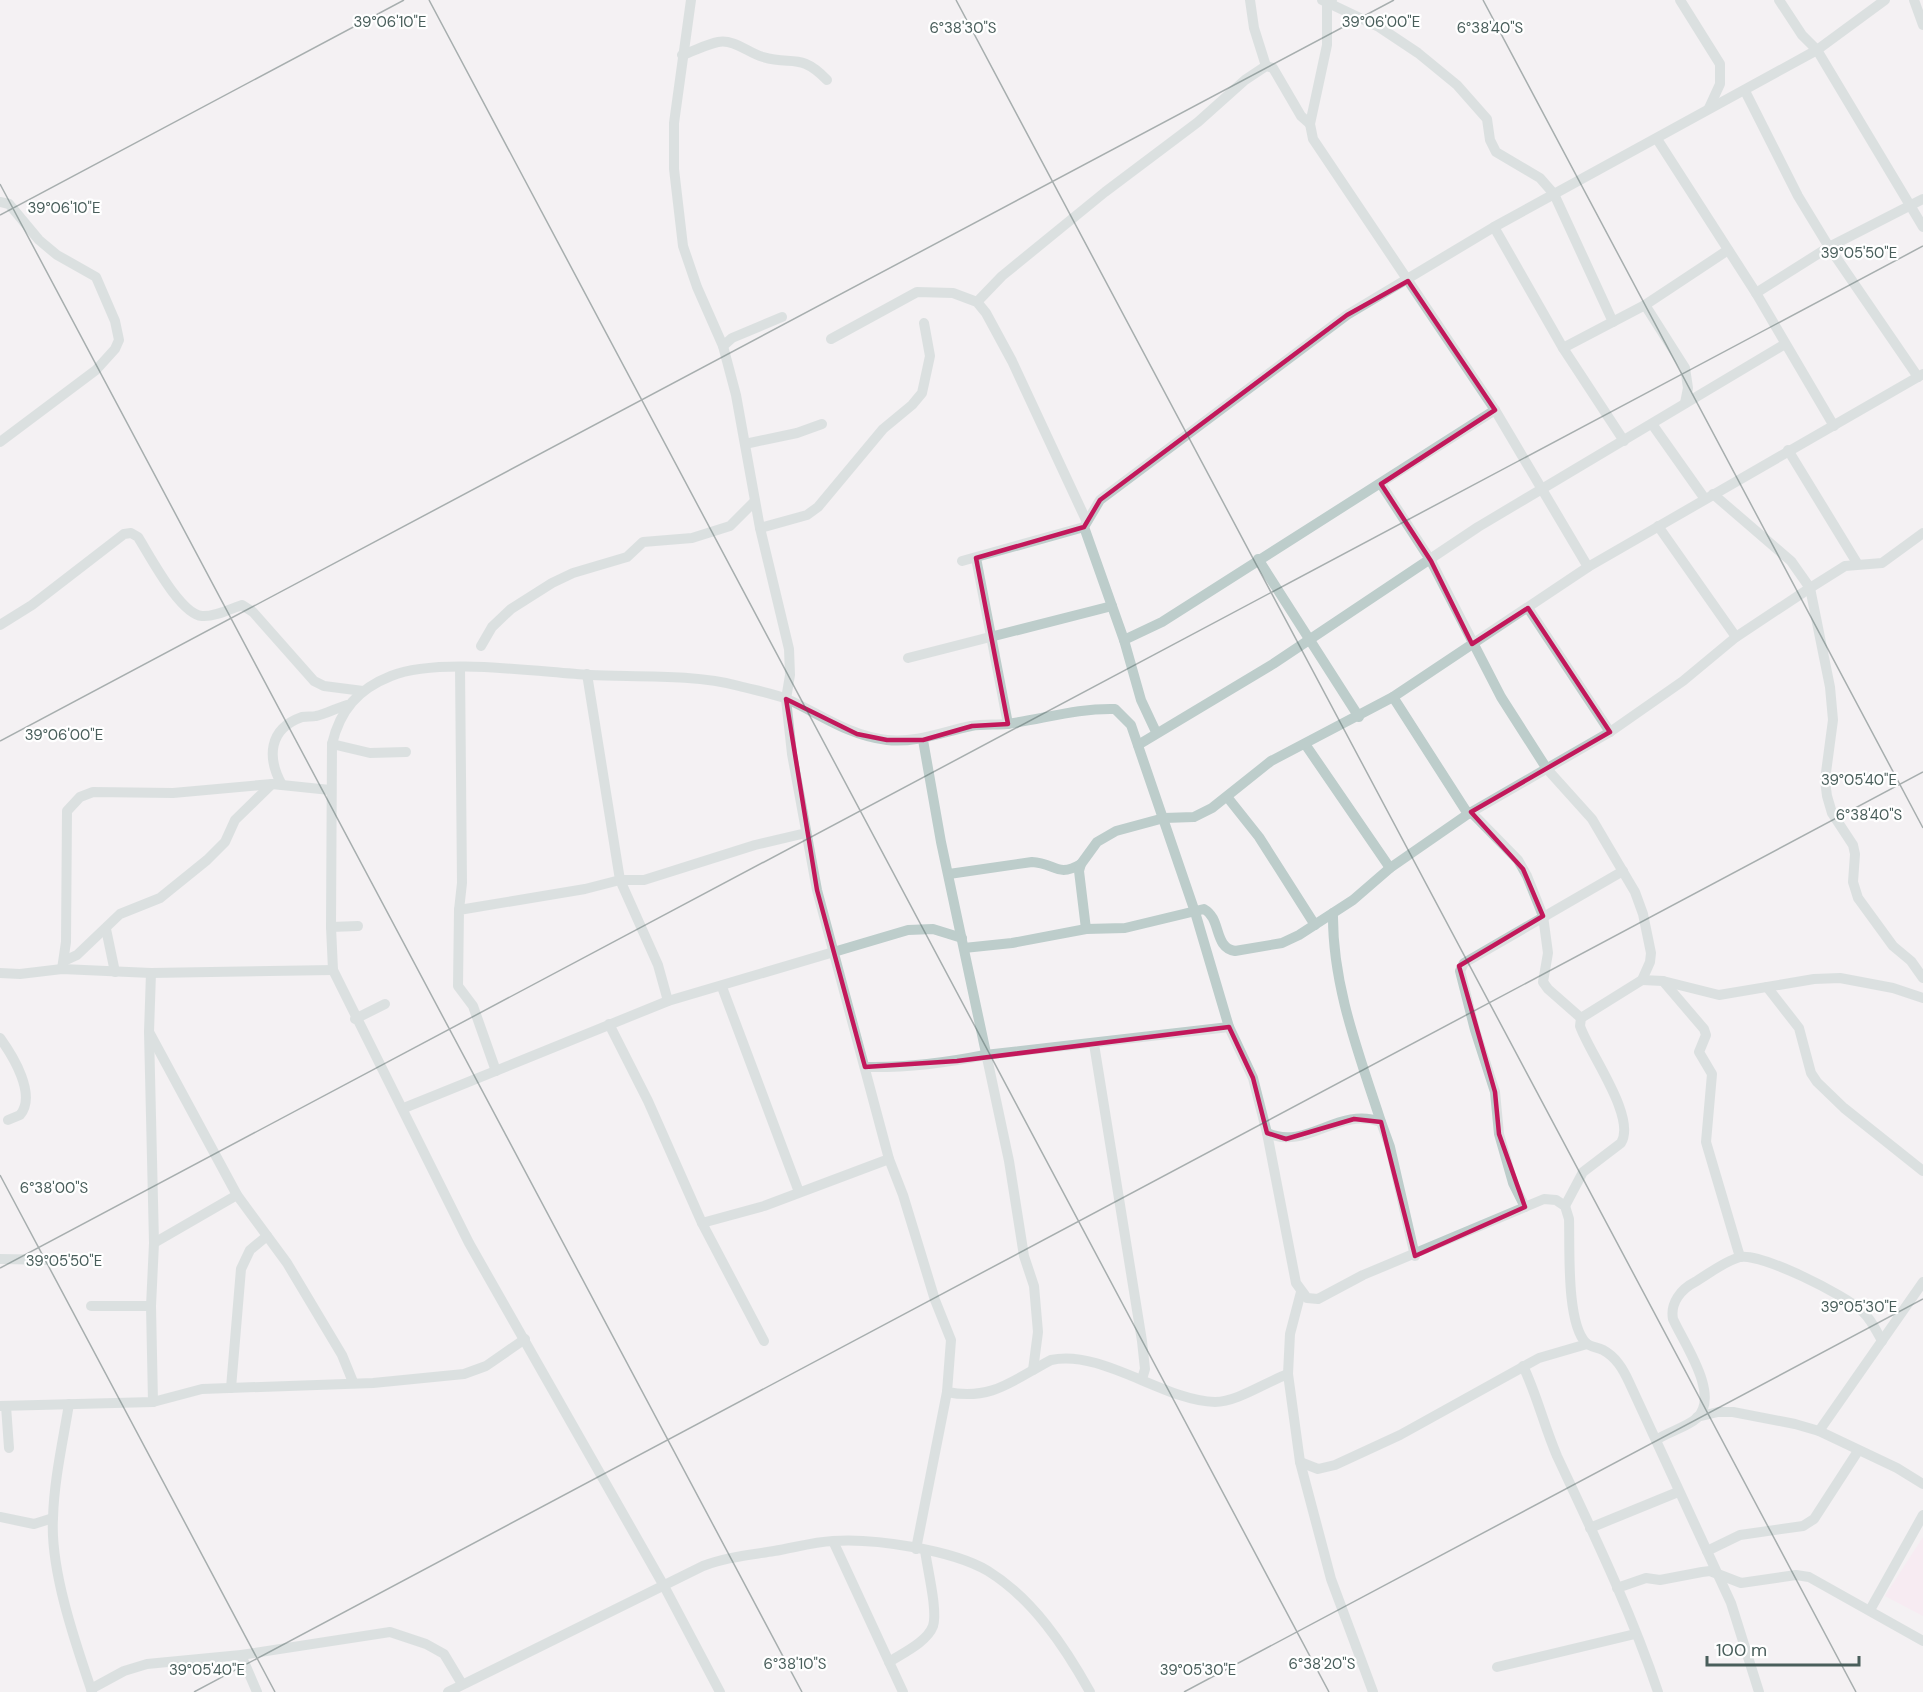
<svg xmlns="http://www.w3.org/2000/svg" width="1923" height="1692" font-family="'DM Sans',sans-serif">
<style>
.medical{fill:#fbe4f1}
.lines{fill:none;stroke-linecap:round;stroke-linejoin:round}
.minor{stroke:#bdcdcb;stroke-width:10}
.marked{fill:none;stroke:#c2185b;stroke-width:4.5;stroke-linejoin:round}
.ticks{fill:none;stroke:#495e5b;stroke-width:1.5;stroke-opacity:0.45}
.ticks-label{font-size:15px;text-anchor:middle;fill:#495e5b;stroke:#fff;stroke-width:4.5;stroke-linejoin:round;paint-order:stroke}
</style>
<rect width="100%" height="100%" fill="#f4f1f3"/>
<!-- medical -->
<path class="medical" d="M1923,1537v79l-38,-20z"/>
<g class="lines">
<!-- minor -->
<g class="minor">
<path d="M691,0l-17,123v46l9,77 14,41 26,59 13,49 24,133 29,121 1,26 -4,24 6,55 25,136 72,269 14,36 32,105 16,40 -4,52 -31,157"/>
<path d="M1250,0l4,28 12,38"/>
<path d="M1322,0l57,27 39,26 39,32 30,34 3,21 6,12 44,26 14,16 59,128"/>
<path d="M1332,0l-5,5v40l-17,79 3,15 182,271 93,157"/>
<path d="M1680,0l40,64v20l-11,24"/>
<path d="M1779,0l23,35 15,15 106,177"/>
<path d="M1914,0l9,25"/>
<path d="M682,55c12,-4 25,-11 36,-13 17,-3 30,11 45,15 29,9 37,-5 64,23"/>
<path d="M1745,91l53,105 31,51 89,130"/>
<path d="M1657,139l99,154 78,133"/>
<path d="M0,202l9,2 30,36 18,15 39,22 19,44 4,19 -4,9 -19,21 -96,72"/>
<path d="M1494,227l69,121 61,93"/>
<path d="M1756,293l73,-46 94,-48"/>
<path d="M977,302l25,-26 103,-84 93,-70 47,-42 21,-14 7,2 28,48 9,8"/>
<path d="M1645,305l40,63 3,20 -3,15"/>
<path d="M831,339l86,-47 36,1 24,9 9,11 26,48 74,159"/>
<path d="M723,346l9,-8 50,-21"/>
<path d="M1563,348l82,-43 83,-55"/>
<path d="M1652,424l53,75"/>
<path d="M745,444l52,-11 25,-9"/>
<path d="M1788,450l69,113"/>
<path d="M1381,484l50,77 70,136 46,72 45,50 43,73 8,22 8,39 -1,9 -8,18 -61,38 -1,8c9,27 57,91 41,117l-38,29 -18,34"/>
<path d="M1713,494l78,67 19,27 20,99 3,33 -8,60 2,16 5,17 21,32 2,9 -2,28 5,16 35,48 18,15 12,17"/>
<path d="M1658,526l78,111"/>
<path d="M760,528l47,-13 11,-8 65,-78 29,-24 10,-12 8,-37 -6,-33"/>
<path d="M976,558l32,166"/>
<path d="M1258,559l101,158"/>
<path d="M962,561l122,-34"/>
<path d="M1528,608l82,124"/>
<path d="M0,625l32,-20 92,-71 7,-1 7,4c12,19 42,77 64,79 13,1 28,-7 40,-11l11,7 61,69 10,5 39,5"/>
<path d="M1124,640l38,-18 333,-212"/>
<path d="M481,646l11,-19 19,-18 41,-26 21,-10 54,-16 16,-15 49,-4 38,-12 25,-25"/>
<path d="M908,658l204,-52"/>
<path d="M587,674l33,206 38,85 10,36"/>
<path d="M1393,697l75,117"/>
<path d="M1156,732l-15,-32 -17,-60 -40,-113 16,-27 247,-185 147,-88 323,-177 68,-50"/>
<path d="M923,740l18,102 68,319 15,95 10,30 4,46 -5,38"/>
<path d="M332,744l38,9 36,-1"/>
<path d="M1305,744l85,124"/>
<path d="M1138,745l135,-81 205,-137 307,-183"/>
<path d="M282,785c-15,-27 -14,-56 20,-68 5,-1 10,0 14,-1 10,-2 20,-8 31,-11"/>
<path d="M1228,798l31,39 56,88"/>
<path d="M1471,812l47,48 9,16 16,40 5,37 -5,29 5,7 33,29"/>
<path d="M949,874l83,-12c23,1 25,16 49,2"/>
<path d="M459,910l3,-27 -2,-216"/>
<path d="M1333,913c-1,72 26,141 48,209"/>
<path d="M331,927l27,-1"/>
<path d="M106,929l9,43"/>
<path d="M1086,929l-7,-58 2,-7 16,-22 19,-11 48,-13 30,-1 18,-9 59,-47 122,-64 195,-130 335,-193"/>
<path d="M964,948l48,-5 74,-14 39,-1 79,-19c18,10 9,38 31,42l47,-8 17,-8 54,-35 37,-32 78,-54 142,-82 73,-51 53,-44 74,-49 35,-22 37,-3 41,-30"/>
<path d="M64,961l13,-6 43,-41 40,-16 47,-38 18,-18 10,-22 37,-36"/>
<path d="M62,969l4,-27 1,-131 13,-14 13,-5 80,1 99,-9 58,6"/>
<path d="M0,973l20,1 42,-5 89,4 182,-3"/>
<path d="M151,973l-2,59 5,211 -3,63 2,96"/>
<path d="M1642,980l21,1 56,14 95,-16 26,-1 53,10 30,10"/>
<path d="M1663,981l41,48 2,6 -7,17 13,22 -6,68 34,115"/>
<path d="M722,987l77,205"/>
<path d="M1767,987l32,41 12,45 6,9 27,26 79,63"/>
<path d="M355,1019l30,-15"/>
<path d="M609,1024l39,77 54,122 62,118"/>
<path d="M149,1032l88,163 50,68 55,92 11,27"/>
<path d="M0,1038c13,18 37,57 20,77l-12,5"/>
<path d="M1094,1044l48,297 3,28 -3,10"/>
<path d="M865,1067c41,1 80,-4 120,-12l244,-28"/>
<path d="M496,1071l-23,-65 -15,-20 1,-76 126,-21 35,-9h24l111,-35 51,-12"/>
<path d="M404,1108l264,-107 240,-71 25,-1 29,9"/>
<path d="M1267,1133c40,18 71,-27 114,-11l9,25 25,109"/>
<path d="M1525,1207l-12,-24 -14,-49 -4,-42 -20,-62 -15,-59 4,-8 159,-92"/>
<path d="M702,1223l62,-17 125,-47"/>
<path d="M154,1243l83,-48"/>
<path d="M0,1259l60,1"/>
<path d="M1301,1292l-11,42 -2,40 12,88 31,117 42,113"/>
<path d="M91,1306h60"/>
<path d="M1523,1366c14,29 21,60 34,90 36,77 74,155 101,236"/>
<path d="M231,1388l10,-119 9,-19 17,-14"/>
<path d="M947,1392c45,9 66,-12 104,-32 51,-11 113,41 164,42 22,0 51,-20 73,-28"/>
<path d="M69,1404c-6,37 -15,76 -16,114 -3,52 22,124 39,174"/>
<path d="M0,1406l153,-4 49,-13 171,-6 91,-9 22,-8 39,-27"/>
<path d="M6,1406l3,42"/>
<path d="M1697,1417l21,-5h15l62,12 24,7 78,37 26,16"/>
<path d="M1819,1431l104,-149"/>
<path d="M1656,1440c12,-8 31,-13 41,-22 24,-23 -14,-76 -24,-99 -3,-16 8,-30 22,-37 13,-8 30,-21 45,-25 22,-4 105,38 122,54 9,8 14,19 20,30"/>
<path d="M1300,1462l18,7 17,-4 65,-30 139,-77 48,-14"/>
<path d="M0,1517l34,7 19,-6"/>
<path d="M1590,1528l88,-36"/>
<path d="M833,1541l70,151"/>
<path d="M1707,1551l33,-16 63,-9 11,-7 44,-68"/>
<path d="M1617,1588l29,-10 14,2 42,-8 8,-1 31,12 55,-8 13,2 114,64"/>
<path d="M1870,1610l53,-95"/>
<path d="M241,1655l16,37"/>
<path d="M889,1662c14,-9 38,-20 44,-36 5,-16 -6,-58 -8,-76"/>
<path d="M1497,1667l138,-33"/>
<path d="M91,1689l33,-18 23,-7 94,-9 149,-23 36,12 18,10 18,30"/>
<path d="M448,1692l255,-126c23,-9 47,-11 71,-15 19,-3 39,-9 59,-10 41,-3 120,9 155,30 45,28 77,76 102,121"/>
<path d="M720,1692l-56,-106 -195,-343 -136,-273 -2,-43 1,-183c8,-34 26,-55 59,-68 48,-19 145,-4 199,-1 45,2 105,-1 149,11 15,4 33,7 48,13 33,15 62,37 100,41 30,3 55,-8 84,-14 12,-2 24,-1 36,-2 37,-5 70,-16 108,-15l16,16 64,187 34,115 24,51 14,55 29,150 11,15 11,1 45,-24 181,-76 12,1 9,6 4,13c1,28 -3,104 17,124 4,4 11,4 17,7 13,7 20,19 26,32l102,221 28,89"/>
</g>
</g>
<!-- marked area -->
<path d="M0 0H1923V1692H0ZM1408,281l87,129 -114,74 50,77 41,83 56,-36 82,124 -139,80 52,57 20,47 -84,50 36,126 4,42 26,73 -110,49 -34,-134 -27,-3 -68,20 -19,-6 -14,-55 -24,-51 -272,34 -92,6 -48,-177 -31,-191 71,35 30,6h36l49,-14 36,-2 -32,-166 108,-31 16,-27 247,-185z" fill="#f4f1f3" fill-opacity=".55" fill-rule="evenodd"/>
<path class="marked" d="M1408,281l87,129 -114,74 50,77 41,83 56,-36 82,124 -139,80 52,57 20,47 -84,50 36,126 4,42 26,73 -110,49 -34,-134 -27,-3 -68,20 -19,-6 -14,-55 -24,-51 -272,34 -92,6 -48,-177 -31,-191 71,35 30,6h36l49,-14 36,-2 -32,-166 108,-31 16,-27 247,-185z"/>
<!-- ticks -->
<path class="ticks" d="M429,0l900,1692M956,0l900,1692M1483,0l440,828M0,184l802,1508M0,215l404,-215M0,741l1394,-741M0,1175l275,517M0,1268l1923,-1022M194,1692l1729,-920M1184,1692l739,-393"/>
<g class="ticks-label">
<text x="1381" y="27">39°06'00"E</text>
<text x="390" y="27">39°06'10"E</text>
<text x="963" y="33">6°38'30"S</text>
<text x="1490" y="33">6°38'40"S</text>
<text x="64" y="213">39°06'10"E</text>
<text x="1859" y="258">39°05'50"E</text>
<text x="64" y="740">39°06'00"E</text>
<text x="1859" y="785">39°05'40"E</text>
<text x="1869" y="820">6°38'40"S</text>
<text x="54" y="1193">6°38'00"S</text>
<text x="64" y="1266">39°05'50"E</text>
<text x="1859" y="1312">39°05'30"E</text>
<text x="795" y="1669">6°38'10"S</text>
<text x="1322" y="1669">6°38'20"S</text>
<text x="207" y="1675">39°05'40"E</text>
<text x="1198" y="1675">39°05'30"E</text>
</g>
<!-- scale -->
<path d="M1707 1656v9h152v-9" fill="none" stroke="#495e5b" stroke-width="3"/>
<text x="1716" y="1656" font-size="18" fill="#495e5b" stroke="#ffffff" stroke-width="4.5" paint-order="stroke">100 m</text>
</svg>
